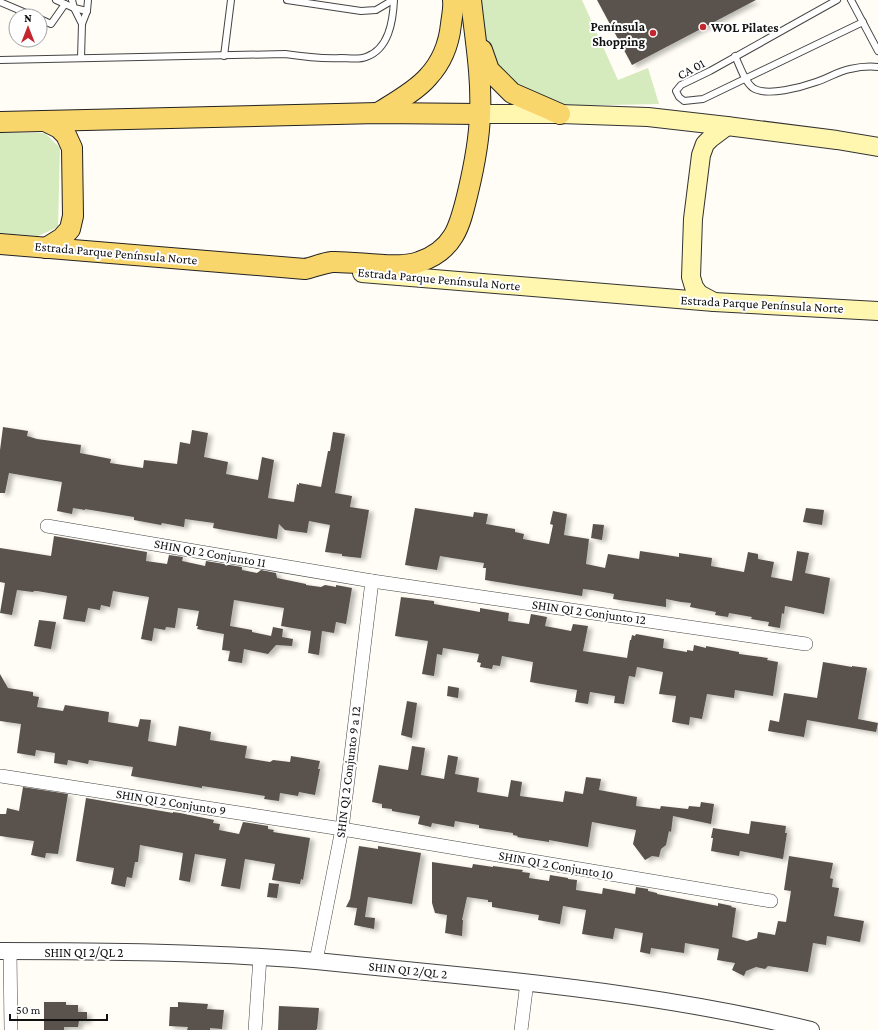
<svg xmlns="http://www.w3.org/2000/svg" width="878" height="1030" font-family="'Crimson Pro',serif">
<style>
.green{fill:#d5ebbd}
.building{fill:#5a524d;filter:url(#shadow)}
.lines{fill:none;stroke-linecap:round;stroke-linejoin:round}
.service-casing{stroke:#444;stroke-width:8}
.minor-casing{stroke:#444;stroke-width:14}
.tertiary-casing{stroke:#444;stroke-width:18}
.secondary-casing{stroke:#333;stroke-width:20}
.primary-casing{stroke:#222;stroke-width:22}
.service{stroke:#fff;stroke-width:6}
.minor{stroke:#fff;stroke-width:13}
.tertiary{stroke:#fff;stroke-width:16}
.secondary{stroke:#fff6b0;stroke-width:18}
.primary{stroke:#f9d66b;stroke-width:20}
.poi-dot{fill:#c4262e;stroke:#fff;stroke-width:1.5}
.labels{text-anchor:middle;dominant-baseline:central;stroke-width:4;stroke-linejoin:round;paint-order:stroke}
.poi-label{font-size:13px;font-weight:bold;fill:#111;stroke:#fff;text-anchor:end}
.street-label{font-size:13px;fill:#111;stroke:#fff}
</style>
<defs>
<filter id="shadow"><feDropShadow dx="4.5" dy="2.5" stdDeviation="2" flood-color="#0004"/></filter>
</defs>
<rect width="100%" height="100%" fill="#fffdf5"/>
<!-- green -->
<g class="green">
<path d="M479,0h103l36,80 30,-12 11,36 -98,2 -37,-15 -29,-23 -15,-41z"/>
<path d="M0,133h45l15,15 -2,79 -20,9 -38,-3z"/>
</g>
<!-- building -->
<g class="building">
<path d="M597,0h159l-124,65z"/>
<path d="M3,427l25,4 -1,5 10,3 44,6 -1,8 31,6 -1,4 33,5 1,-8 33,4 3,-22 10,2 2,-14 16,3 -4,24 24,5 -2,12 32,6 4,-23 12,3 -6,38 26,4 3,-18 2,1v-2l22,4 7,-36h2l3,-19 12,2 -10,59 17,3 -2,11 19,3 -8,48 -19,-2v-2l-17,-2 5,-27 -21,-4 -2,12 -22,-3 -6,-6 -2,15 -64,-11 1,-5 -29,-4 -1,8 -22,-4 -1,2 -27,-5v-3l-49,-8v1l-12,-2 -1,6 -15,-3 5,-29 -53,-9 -4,20h-5v-43z"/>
<path d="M415,508l58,9 1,-5 14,2 -2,10 29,5v3l9,2 -1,5 26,5 4,-19 -3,-1 3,-13 14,3 -3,21 25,4 -3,25 19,4 3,-14 31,5 1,-8 39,6v-4l33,5 -1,8 33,6 4,-20 10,2v5l16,3 -3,15 21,4 5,-30 12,2 -4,20 25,5 -6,36 -39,-8 -1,8 -2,-1 -2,15 -12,-2 1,-4 -18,-3 1,-2 -23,-4 -1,4 -13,-2 1,-3 -26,-5 1,-4 -10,-1 -15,-3v8l-53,-8 1,-5 -22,-4 -9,-1 -1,7 -97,-16 1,-12h-3l1,-5 -32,-5 -12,-2 -3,14 -32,-5z"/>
<path d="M806,508l18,2 -2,15 -19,-3z"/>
<path d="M593,524l11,1 -2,15 -11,-2z"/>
<path d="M54,536l93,16 -1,9 21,3 2,-9 14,2 -1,4 23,5 1,-5 36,6v3l15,3 4,-3 15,3 1,5 29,6v1l15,2 4,-2 11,2v-2l16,3 -6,36 -10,-2 -2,11 -12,-2 -3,24 -11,-2 3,-22 -30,-5 3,-18 -50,-8 -4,26 22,4v2l19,4 2,-9 10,2 -1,8 11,2 -1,7 -16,-1 -8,9 -24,-5 -2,14 -14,-2 2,-10 -8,-1 2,-16 -27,-5 1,-3h-2l3,-15 -21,-3 -3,20 -9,-1 -1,3 -11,-2 -2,13 -11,-2 8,-42 -36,-6 -3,16 -9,-2 -1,5 -12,-2 -3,14 -22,-3 4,-23 -30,-5h-3l-1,1 -16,-2 -5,25 -12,-2 5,-30 -5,-1v-34l51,8z"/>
<path d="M401,597l33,4v3l46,8v-4l29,5 -1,8 21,3 2,-10 16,3 -2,9 26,5 2,-7 15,2 -5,25 44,7 3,-18h1l1,-5 3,1 1,-2 28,5 -1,9 24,4v-2l6,1 1,-6 12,3v-2l33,6v2l29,4 -1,2 11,2 -5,34 -38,-6 -1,8 -27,-4 -5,25 -12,-2 -1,8 -17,-3 4,-26 -17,-2 4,-22 -26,-5 -2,10 -6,-1 -5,28 -10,-1 1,-7 -25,-4 -2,12 -13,-2 2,-12 -47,-8 3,-20 -31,-6 -2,10 -7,-1 -1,4 -12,-2 1,-4 -4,-1 2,-8 -36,-6 -1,7 -5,-1 -3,22 -12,-2 6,-33 -33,-5z"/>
<path d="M39,620l17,2 -5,27 -17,-3z"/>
<path d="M823,662l29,5v-1l15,2 -9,51 20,4 -2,9 -69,-12 -3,17 -36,-6 2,-11 9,2 5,-29 33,5z"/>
<path d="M0,674l8,14 25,4v4l6,1 -2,10 26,4 2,-6 44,7 -1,10 30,5 2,-8 11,1 -3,21 28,5 3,-20 32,6 -1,8 37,6 -2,12 25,4 3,-2 17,2 1,-6 29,5 -2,8h2l-5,26 -16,-3 -1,4 -18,-3 -1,8 -15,-2 1,-3 -63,-10v2l-71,-12 2,-9 -44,-7 -1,4 -20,-4 -1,5 -13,-2 1,-10 -19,-3 -1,6 -18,-3 4,-29 -21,-3z"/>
<path d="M448,686l11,2 -1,10 -11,-2z"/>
<path d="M407,701l10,2 -5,35 -11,-3z"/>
<path d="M412,746l13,2 -4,27 23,4 4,-24 10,2 -3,17 24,4 -2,14 31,5 3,-17 11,2 -2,14 43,6 2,-11 18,3 3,-17 15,2 -2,11 38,7 -1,9 24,3 1,-3 27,3 1,-3 11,1 1,-5 13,2 -3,20 -38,-8 -2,16 -2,-1 -3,14 -5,4 -2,8 -7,-1 -7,4 -12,-16 3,-14 -44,-8 -4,25 -39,-7v2l-32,-5 1,-1 -5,-1v-2l-34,-5v-3l-24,-4 -1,6 -22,-4 -1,4 -13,-3 2,-8 -28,-5v-2l-10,-1v-4l-10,-2 7,-37 29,5z"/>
<path d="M23,787l45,7 -10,60 -12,-1 -1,5 -14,-3 3,-14 -34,-5v-22h6l1,-6 12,3z"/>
<path d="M86,798l87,15v-1l7,1 34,7 -1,3 7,1 -1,6 20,4 4,-12 25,4v3l6,1 -1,2 37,6 -7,42 -2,-1 -1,5 -28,-4 3,-16 -30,-5 -5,30 -19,-3 5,-27 -31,-5 -5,28 -11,-2 4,-27 -43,-8 -2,17h-3l-3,16 -5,-1 -2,10 -14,-3 3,-16 -38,-7z"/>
<path d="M751,821l35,5 -1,7h2l-4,26 -43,-8 -1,5 -28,-5 2,-13h-2l2,-10 36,6z"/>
<path d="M359,846l19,3v-3l43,7 -9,51 -44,-7 -3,20 10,1 -1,11 -20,-4 3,-17 -11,-1 4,-8z"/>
<path d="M789,856l44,7 -3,15 3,1 -1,8 7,1 -5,28 30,5 -4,21 -33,-6 -1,9 -13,-2 -5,29 -40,-6 -3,3 -9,-2 -10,4 -2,5 -12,-6 3,-7 -18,-3 2,-11 -34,-6 -1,10 -33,-5 -1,6 -10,-2 3,-19 -28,-5 -2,11 -31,-5 4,-24 -23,-4 -3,18 -22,-4 1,-5 -47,-8v-5h-4v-2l-21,-3 -5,23h1l-1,16 -17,-3 2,-18 -12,-2 -3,-10v-41l40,6 1,-4 20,3v-1l30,4 -1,2 8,1 -1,5 20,3 1,-6 18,3v1l9,1 -1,10 26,4 1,-6 32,6 1,-7 12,2v2l9,2v1l61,12v-3l14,3 -1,1 5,1 -4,29 15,4 10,-3 1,-6 17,3 3,-14 8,1 5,-31 -7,-1z"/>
<path d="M269,883l10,1 -2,14 -10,-1z"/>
<path d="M44,1002h22v3h12v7h9v9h-8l-1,6h-14v3h-20z"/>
<path d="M178,1002l30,2 -1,5 17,1 -2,19 -12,-1v2h-23l1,-3 -19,-1 1,-19h8z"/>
<path d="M279,1006l40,2 -2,21h-1v1h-38z"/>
</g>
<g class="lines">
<defs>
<g id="service">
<path d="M56,0l18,8 13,3"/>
<path d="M72,0l2,8 8,16"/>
<path d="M287,0l74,11 15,-1 17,-10"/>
<path d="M837,0l-127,71 -29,14 -5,6 3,6 5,4 19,-2 160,-77"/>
<path d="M851,0l27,51"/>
<path d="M0,2l33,14"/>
<path d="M40,19l11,5 14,-20"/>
<path d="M224,56l7,-56"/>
<path d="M735,56c5,10 9,25 18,32 14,9 49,-1 63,-6 12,-4 23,-11 34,-13 9,-2 19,-3 28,-2"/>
<path d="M81,58l1,-34 5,-13 1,-11"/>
<path d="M0,60l285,-6c20,3 36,5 56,4 7,0 18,2 25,-1 23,-8 27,-36 28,-57"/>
</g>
<g id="minor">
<path d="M47,526l325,55 434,63"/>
<path d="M1,776l341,53 429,72"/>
<path d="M10,951l1,79"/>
<path d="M316,961l26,-132 30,-248"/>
<path d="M255,1030l5,-73"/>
<path d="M521,1030l6,-48"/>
</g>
<path id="tertiary" d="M0,951c105,0 211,1 316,10 43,4 87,9 130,13 123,12 246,27 365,56"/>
<g id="secondary">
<path d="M480,114h80l88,3 79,9 110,14 41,7"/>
<path d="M362,273l352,29 164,9"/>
<path d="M714,302l-15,-8 -5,-7 -3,-10 2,-58 8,-64 4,-11 6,-6 16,-12"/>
</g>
<g id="primary">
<path d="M482,50l7,20 23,23 48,21"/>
<path d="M378,113c16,-10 38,-22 50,-36 13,-14 21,-33 23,-53 1,-8 3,-16 2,-24"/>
<path d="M0,122l378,-9 102,1"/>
<path d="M0,244l305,25c9,-2 18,-6 27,-7 24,-1 65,8 87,0 36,-12 41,-37 49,-70 6,-25 11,-51 12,-77 2,-39 -5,-77 -9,-115"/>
<path d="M46,248l16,-10 8,-9 3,-13 -1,-68 -6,-13 -7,-7 -12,-6"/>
</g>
</defs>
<!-- service casing -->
<use href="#service" class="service-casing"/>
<!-- minor casing -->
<use href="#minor" class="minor-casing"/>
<!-- tertiary casing -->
<use href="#tertiary" class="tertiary-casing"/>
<!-- secondary casing -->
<use href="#secondary" class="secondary-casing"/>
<!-- primary casing -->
<use href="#primary" class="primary-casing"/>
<!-- service -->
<use href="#service" class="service"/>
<!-- minor -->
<use href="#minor" class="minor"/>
<!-- tertiary -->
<use href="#tertiary" class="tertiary"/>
<!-- secondary -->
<use href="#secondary" class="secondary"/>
<!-- primary -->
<use href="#primary" class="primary"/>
</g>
<!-- markers -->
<g class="poi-dot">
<circle cx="703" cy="27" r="4"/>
<circle cx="653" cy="33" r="4"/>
</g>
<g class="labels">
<!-- poi labels -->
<g class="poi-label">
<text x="645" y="26">Península<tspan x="645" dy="15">Shopping</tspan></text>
<text x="711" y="27" text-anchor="start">WOL Pilates</text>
</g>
<!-- street labels -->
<g class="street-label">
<text transform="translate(691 69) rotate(-29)">CA 01</text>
<text transform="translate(116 253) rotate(5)">Estrada Parque Península Norte</text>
<text transform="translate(439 279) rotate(5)">Estrada Parque Península Norte</text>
<text transform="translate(762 304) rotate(3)">Estrada Parque Península Norte</text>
<text transform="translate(210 553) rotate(10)">SHIN QI 2 Conjunto 11</text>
<text transform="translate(589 612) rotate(8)">SHIN QI 2 Conjunto 12</text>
<text transform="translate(348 772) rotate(-83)">SHIN QI 2 Conjunto 9 a 12</text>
<text transform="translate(171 802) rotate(9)">SHIN QI 2 Conjunto 9</text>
<text transform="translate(556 865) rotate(10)">SHIN QI 2 Conjunto 10</text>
<text x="84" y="952">SHIN QI 2/QL 2</text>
<text transform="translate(408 970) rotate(6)">SHIN QI 2/QL 2</text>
</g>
</g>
<!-- north arrow -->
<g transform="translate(28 28)"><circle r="19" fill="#ffffff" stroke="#a0a0a0"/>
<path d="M0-3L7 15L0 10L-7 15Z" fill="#c4262e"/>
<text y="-6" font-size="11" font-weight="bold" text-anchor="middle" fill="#111111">N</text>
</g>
<!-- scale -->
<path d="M10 1014v6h97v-6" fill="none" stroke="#111111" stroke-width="2"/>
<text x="16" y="1014" font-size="12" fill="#111111" stroke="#ffffff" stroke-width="3" paint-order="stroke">50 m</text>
</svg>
